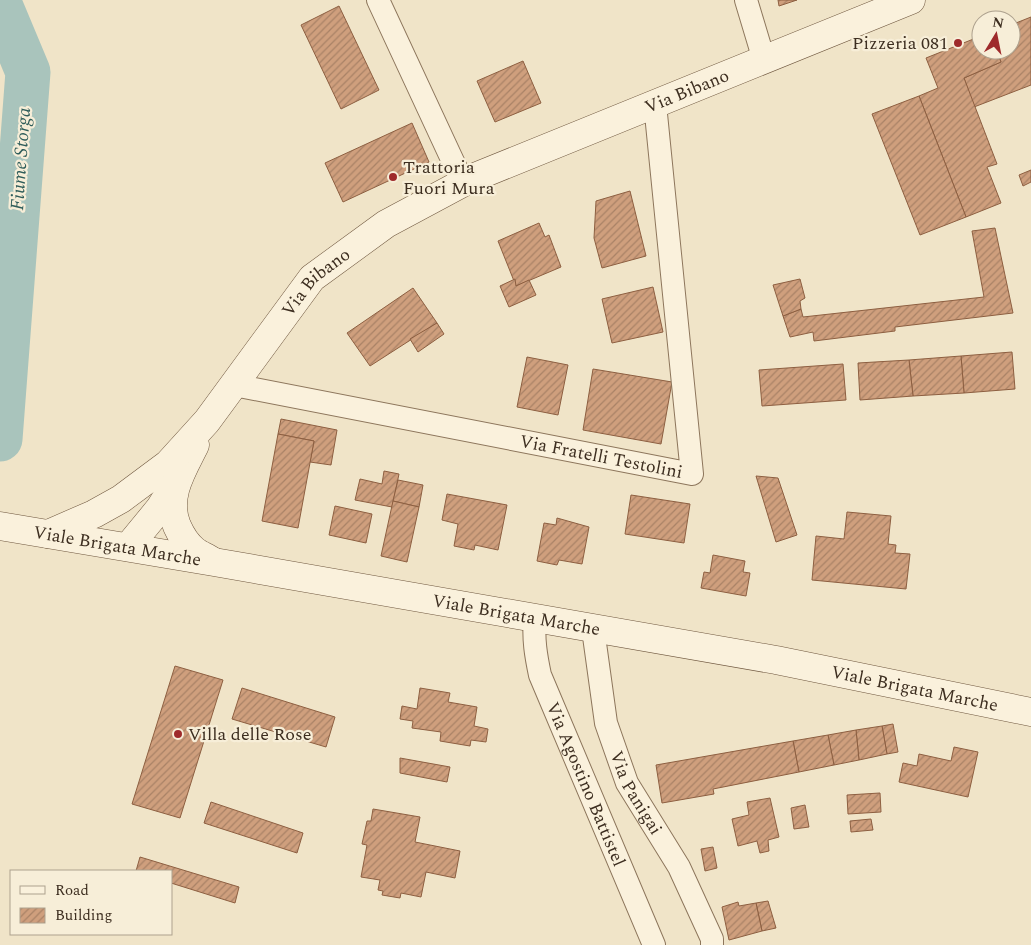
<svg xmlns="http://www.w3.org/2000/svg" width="1031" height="945" font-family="Spectral,serif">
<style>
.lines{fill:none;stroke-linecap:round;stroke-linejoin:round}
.river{stroke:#a9c4bc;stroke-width:45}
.building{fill:url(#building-hatch);stroke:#8d5f41}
.street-casing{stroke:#8d765c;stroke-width:24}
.secondary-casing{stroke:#6f573f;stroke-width:29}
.street{stroke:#faf1dc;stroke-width:22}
.secondary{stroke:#faf1dc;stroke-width:28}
.poi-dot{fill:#9e2a2b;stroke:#f7eed8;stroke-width:2}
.labels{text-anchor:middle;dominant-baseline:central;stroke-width:4.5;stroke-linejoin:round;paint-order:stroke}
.poi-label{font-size:18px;fill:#3d2e20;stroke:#f7eed8;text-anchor:start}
.street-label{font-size:18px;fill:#3d2e20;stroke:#f7eed8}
.water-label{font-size:19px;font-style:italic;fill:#2f5d5a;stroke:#f7eed8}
</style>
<defs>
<pattern id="building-hatch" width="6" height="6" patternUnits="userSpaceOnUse" patternTransform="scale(1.25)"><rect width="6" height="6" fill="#cf9f7d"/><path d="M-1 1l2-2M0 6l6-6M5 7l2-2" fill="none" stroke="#a98266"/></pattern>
</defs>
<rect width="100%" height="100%" fill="#f0e4c8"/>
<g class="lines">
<!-- river -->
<path class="river" d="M0,5l28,67 -28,367"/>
</g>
<!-- building -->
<g class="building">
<path d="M778,0h19l-18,6z"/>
<path d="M339,6l40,84 -38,19 -40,-84z"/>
<path d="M1031,17v68l-57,22 -10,-29 37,-16 -5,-12h15v-25z"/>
<path d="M981,36v14h15l5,12 -37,16 33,86 -10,3 14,36 -35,14 -47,-121 19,-8 -12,-30z"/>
<path d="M523,61l18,42 -46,19 -18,-41z"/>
<path d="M919,96l47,121 -46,18 -48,-121z"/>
<path d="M412,123l17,39 -86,40 -18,-39z"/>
<path d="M1031,170v12l-8,4 -4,-11z"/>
<path d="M630,191l16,65 -44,12 -8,-30 2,-37z"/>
<path d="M539,223l6,14 4,-2 12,32 -45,19 -18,-45z"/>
<path d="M995,228l18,85 -118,14v4l-81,10 -1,-9 -23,5 -7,-21 18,-7 2,8 181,-20 -12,-66z"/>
<path d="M515,279l1,7 13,-6 7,15 -27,12 -9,-21z"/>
<path d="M800,279l5,19 -5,3 1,8 -18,7 -10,-31z"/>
<path d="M653,287l10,45 -51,11 -10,-44z"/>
<path d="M413,288l24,35 -67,43 -23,-33z"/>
<path d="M437,323l7,11 -26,18 -8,-13z"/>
<path d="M1012,352l3,37 -51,4 -3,-37z"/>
<path d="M961,356l3,37 -51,3 -4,-36z"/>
<path d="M527,357l41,8 -10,50 -41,-8z"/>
<path d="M909,360l4,36 -53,4 -2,-37z"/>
<path d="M843,364l3,36 -84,6 -3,-36z"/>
<path d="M593,369l79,13 -11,62 -78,-14z"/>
<path d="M281,419l56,11 -6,35 -21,-3 4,-21 -36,-7z"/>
<path d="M278,434l36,7 -16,87 -36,-7z"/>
<path d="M384,471l15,3 -7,33 -37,-7 5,-21 22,5z"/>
<path d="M756,476l22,2 19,57 -21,7z"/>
<path d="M398,480l25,5 -4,22 -26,-6z"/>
<path d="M447,494l60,11 -9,45 -23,-5 -1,5 -20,-4 4,-22 -16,-4z"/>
<path d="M631,495l59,9 -6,39 -59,-9z"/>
<path d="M393,501l26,6 -12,55 -26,-6z"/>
<path d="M335,506l37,8 -6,29 -37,-8z"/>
<path d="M847,512l44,4 -3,28 8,1 -1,8 15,1 -4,35 -94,-9 4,-44 28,3z"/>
<path d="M557,518l32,9 -7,37 -23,-4 -2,5 -20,-4 7,-38 12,2z"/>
<path d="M713,555l32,6 -2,11 7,1 -4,23 -45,-8 3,-16 6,1z"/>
<path d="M175,666l48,14 -43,138 -48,-14z"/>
<path d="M242,688l93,29 -9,30 -94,-28z"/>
<path d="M420,688l30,5 -2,9 29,5 -3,19 14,3 -2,13 -15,-2 -1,6 -30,-5 1,-9 -29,-4 1,-7 -13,-2 2,-13 15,3z"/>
<path d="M893,724l5,28 -11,2 -5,-28z"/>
<path d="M882,726l5,28 -28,6 -3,-30z"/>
<path d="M856,730l3,30 -25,5 -6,-30z"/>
<path d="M828,735l6,30 -35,7 -6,-31z"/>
<path d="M793,741l6,31 -86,17 1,5 -52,9 -6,-38z"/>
<path d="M954,747l24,5 -10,45 -69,-15 4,-19 14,3 2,-12 32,7z"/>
<path d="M400,758l50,9 -3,15 -47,-9z"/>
<path d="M880,793l1,19 -33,2 -1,-19z"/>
<path d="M770,798l9,39 -11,3 1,11 -9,2 -3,-12 -19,5 -6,-27 17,-4 -2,-13z"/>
<path d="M211,802l92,31 -6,20 -93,-30z"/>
<path d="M805,805l4,22 -15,2 -3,-21z"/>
<path d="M373,809l47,8 -5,25 45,9 -5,27 -29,-6 -5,25 -20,-4 -1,5 -18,-3 1,-4 -5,-1 2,-10 -19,-3 6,-32 -5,-1 5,-23h4z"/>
<path d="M871,819l2,11 -22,2 -1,-11z"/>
<path d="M713,847l4,21 -12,3 -4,-22z"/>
<path d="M140,857l99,30 -4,16 -64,-20v-12h-35z"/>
<path d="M768,901l8,27 -14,3 -6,-28z"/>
<path d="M738,902l1,4 17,-3 6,28 -33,9 -7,-33z"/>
</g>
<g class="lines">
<defs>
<g id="street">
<path d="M378,0l85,183"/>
<path d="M746,0l18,60"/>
<path id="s1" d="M234,385l458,89 -37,-370"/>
<path id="s2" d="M535,619c-2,20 1,37 5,56l114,270"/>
<path id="s3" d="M593,629l13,94 21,60 52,84 33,72v6"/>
</g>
<g id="secondary">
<path d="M195,445c-13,26 -30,52 -18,81 4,9 10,19 18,25 5,4 12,6 17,10"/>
<path id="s4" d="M0,526l214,36 562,98 255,52"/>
<path id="s5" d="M48,534l46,-20 27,-15 47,-35 39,-43 105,-143 74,-54 84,-45 441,-179"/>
<path d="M128,547l32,-39 15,-24"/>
</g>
</defs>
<!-- street casing -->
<use href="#street" class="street-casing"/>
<!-- secondary casing -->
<use href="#secondary" class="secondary-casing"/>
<!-- street -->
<use href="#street" class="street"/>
<!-- secondary -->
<use href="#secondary" class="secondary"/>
</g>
<!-- markers -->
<g class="poi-dot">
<circle cx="958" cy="43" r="5"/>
<circle cx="393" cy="177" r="5"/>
<circle cx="178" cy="734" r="5"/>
</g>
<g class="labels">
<!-- poi labels -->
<g class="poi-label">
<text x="948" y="43" text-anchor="end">Pizzeria 081</text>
<text x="403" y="167">Trattoria<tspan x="403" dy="21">Fuori Mura</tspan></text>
<text x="188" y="734">Villa delle Rose</text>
</g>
<!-- street labels -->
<g class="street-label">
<text stroke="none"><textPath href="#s5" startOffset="796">Via Bibano</textPath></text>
<text stroke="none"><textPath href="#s5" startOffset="375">Via Bibano</textPath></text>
<text stroke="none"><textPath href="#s1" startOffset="374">Via Fratelli Testolini</textPath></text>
<text stroke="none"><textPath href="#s4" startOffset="119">Viale Brigata Marche</textPath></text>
<text stroke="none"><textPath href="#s4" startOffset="524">Viale Brigata Marche</textPath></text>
<text stroke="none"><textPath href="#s4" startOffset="929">Viale Brigata Marche</textPath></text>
<text stroke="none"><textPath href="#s2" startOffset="175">Via Agostino Battistel</textPath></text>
<text stroke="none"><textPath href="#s3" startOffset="171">Via Panigai</textPath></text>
</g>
<!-- water labels -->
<g class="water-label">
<text transform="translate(21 159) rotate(-86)">Fiume Storga</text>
</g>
</g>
<!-- legend -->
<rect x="10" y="870" width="162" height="65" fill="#f7eed8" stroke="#ada18e"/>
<rect x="20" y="886" width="25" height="8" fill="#faf1dc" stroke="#ada18e"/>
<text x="55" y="895" font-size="15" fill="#3d2e20">Road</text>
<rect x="20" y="908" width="25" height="15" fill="url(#building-hatch)" stroke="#ada18e"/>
<text x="55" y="920" font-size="15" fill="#3d2e20">Building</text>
<!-- north arrow -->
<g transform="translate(996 35) rotate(10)"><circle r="24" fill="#f7eed8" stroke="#ada18e"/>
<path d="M0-4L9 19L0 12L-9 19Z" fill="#9e2a2b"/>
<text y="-8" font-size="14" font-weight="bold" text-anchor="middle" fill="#3d2e20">N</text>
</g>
</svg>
